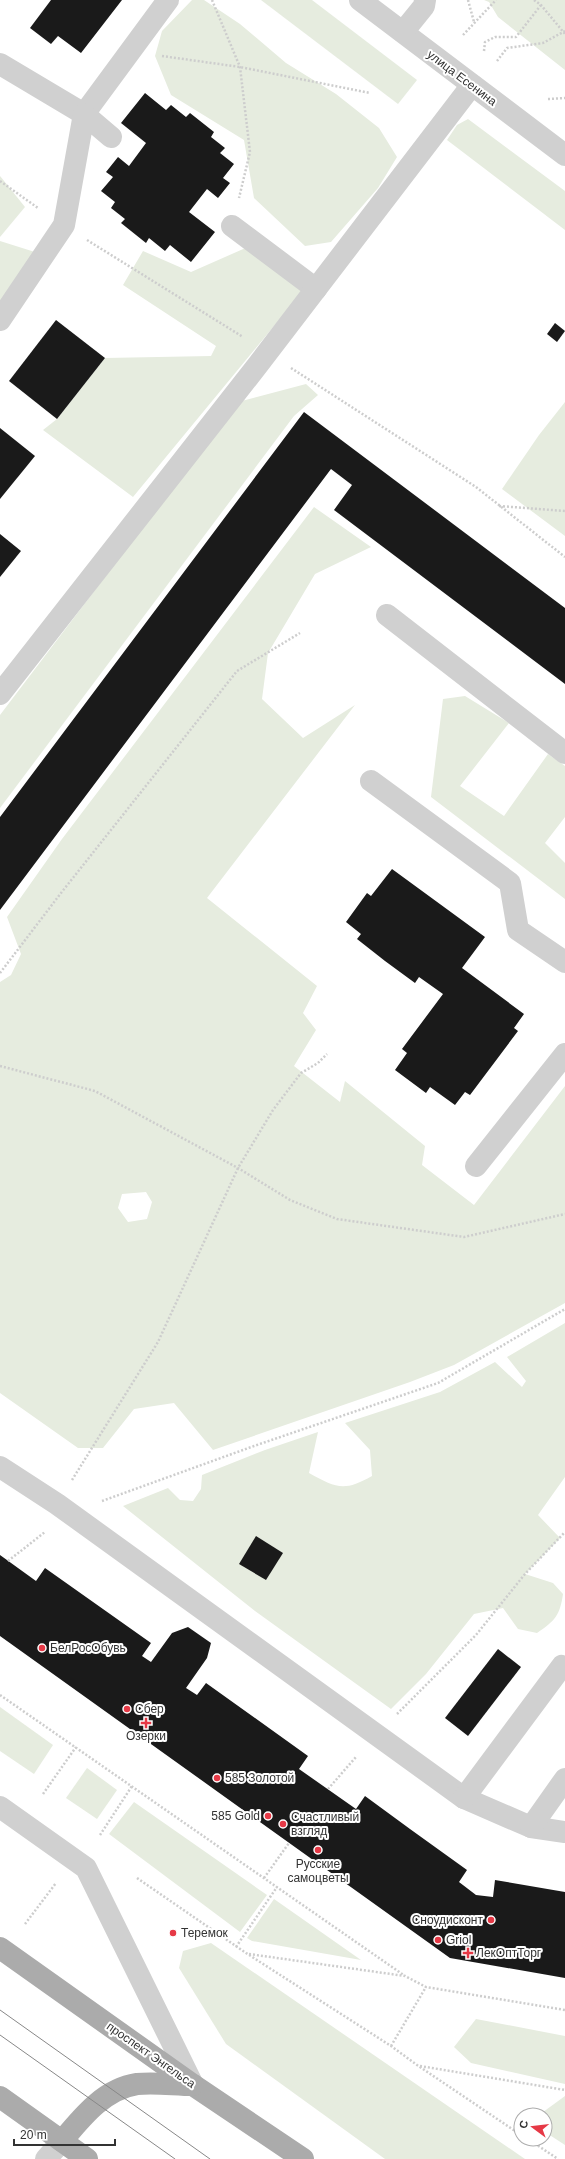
<svg xmlns="http://www.w3.org/2000/svg" width="565" height="2159" font-family="Arial,sans-serif">
<style>
.green{fill:#e6ecdf;fill-rule:evenodd}
.building{fill:#1a1a1a}
.lines{fill:none;stroke-linecap:round;stroke-linejoin:round}
.path{stroke:#cdcdcd;stroke-width:2.5;stroke-dasharray:2 2;stroke-linecap:butt}
.minor{stroke:#d0d0d0;stroke-width:22}
.major{stroke:#ababab;stroke-width:22}
.tram{stroke:#888;stroke-width:1}
.poi-dot{fill:#e63946;stroke:#fff;stroke-width:1.5}
.labels{text-anchor:middle;dominant-baseline:central;stroke-width:4;stroke-linejoin:round;paint-order:stroke}
.street-label{font-size:12px;fill:#333;stroke:#fff}
.poi-label{font-size:12px;fill:#333;stroke:#fff;text-anchor:start}
</style>
<rect width="100%" height="100%" fill="#fff"/>
<!-- green -->
<g class="green">
<path d="M192,0h12l36,24 46,39 50,31 43,34 18,29 -19,31 -47,54 -26,4 -51,-48 -10,-58 -73,-45 -16,-39 7,-25z"/>
<path d="M261,0h51l105,80 -19,24z"/>
<path d="M484,0h81v70l-67,-53 -9,-15z"/>
<path d="M468,119l97,72v39l-118,-90 10,-15z"/>
<path d="M0,176l25,31 -25,30z"/>
<path d="M0,241l38,12 -38,55z"/>
<path d="M250,246l57,40 -174,211 -90,-67 14,-11 48,-61 106,-2 5,-10 -93,-61 20,-34 48,21z"/>
<path d="M306,384l12,11 -24,21 -294,392v-93l238,-313z"/>
<path d="M565,402v134l-63,-47 37,-54z"/>
<path d="M314,507l57,40 -56,27 -47,79 -6,46 41,39 52,-33 -148,193 110,88 -14,27 13,17 -22,36 46,36 5,-21 80,65 -3,19 52,40 91,-119v217l-111,62 -44,17 -197,68 -39,-47 -40,6 -31,39h-25l-78,-55v-411l11,-7 10,-21 -14,-37 55,-78zM146,1192l6,10 -5,17 -19,3 -10,-14 4,-14z"/>
<path d="M465,696l44,27 -49,63 44,30 44,-62 17,12v51l-20,26 20,20v36l-134,-102 12,-98z"/>
<path d="M565,1323v154l-27,38 22,23 -35,36 28,9 10,11c-3,21 -8,27 -26,39l-19,-4 -15,-21 -29,6 -48,60 -35,35 -136,-98 -132,-105 45,-18 12,12 13,1 8,-12 1,-14 63,-25 53,-18 -9,41c27,15 35,19 63,3l-2,-26 -25,-27 95,-31 55,-30 27,25 4,-6 -19,-24z"/>
<path d="M0,1707l53,38 -19,29 -34,-23z"/>
<path d="M87,1768l30,22 -20,29 -31,-21z"/>
<path d="M134,1802l133,93 -27,37 -131,-98z"/>
<path d="M274,1899l87,61 -109,-19 -5,-3z"/>
<path d="M211,1943l314,216h-140l-159,-115 -47,-76 4,-17z"/>
<path d="M476,2019l89,17v48l-94,-21 -17,-16z"/>
<path d="M565,2096v49l-20,-13v-17h-6z"/>
</g>
<!-- building -->
<g class="building">
<path d="M51,0h71l-41,53 -23,-17 -7,8 -21,-16z"/>
<path d="M145,93l21,17 5,-5 15,12 4,-4 24,19 -3,5 14,11 -5,5 14,11 -11,14 7,5 -12,15 -11,-9 -18,23 26,20 -24,30 -21,-17 -5,6 -16,-13 -3,5 -25,-20 4,-4 -14,-11 4,-6 -14,-11 12,-14 -7,-5 12,-15 11,9 17,-23 -25,-20z"/>
<path d="M56,320l49,38 -48,61 -48,-38z"/>
<path d="M555,323l10,8 -8,11 -10,-8z"/>
<path d="M304,412l261,196v76l-231,-174 18,-25 -21,-16 -331,441v-93z"/>
<path d="M0,428l35,28 -35,43z"/>
<path d="M0,534l21,17 -21,26z"/>
<path d="M392,869l93,68 -23,31 62,46 -10,14 4,3 -48,64 -5,-3 -10,13 -25,-18 -4,6 -31,-23 12,-17 -5,-4 41,-55 -24,-17 -4,6 -30,-22 -28,-22 4,-5 -15,-12 21,-29 4,3z"/>
<path d="M256,1536l27,17 -17,27 -27,-16z"/>
<path d="M0,1555l36,26 9,-13 106,75 -9,13 9,6 21,-29 16,-6 23,16 -4,15 -21,30 11,7 9,-12 102,73 -9,13 57,40 9,-13 45,33 57,41 -8,12 17,13 17,2 2,-17 70,12v86l-115,-20 -450,-322z"/>
<path d="M498,1649l23,18 -53,69 -23,-18z"/>
</g>
<g class="lines">
<!-- path -->
<g class="path">
<path d="M212,0l28,67 10,85 -11,46"/>
<path d="M468,0l6,22"/>
<path d="M534,0l7,5 24,29"/>
<path d="M463,35l33,-35"/>
<path d="M484,51l1,-9 10,-5h21l25,-32"/>
<path d="M162,56l78,11 130,26"/>
<path d="M497,61l10,-13 36,-5 22,-12"/>
<path d="M548,99l17,-1"/>
<path d="M0,181l38,27"/>
<path d="M87,240l156,97"/>
<path d="M291,368l185,119 89,70"/>
<path d="M499,506l66,5"/>
<path d="M0,973l61,-80 176,-222 63,-38"/>
<path d="M0,1066l95,25 143,77 52,32 47,19 127,18 101,-23"/>
<path d="M72,1480l86,-138 80,-174 35,-58 28,-37 17,-10 9,-9"/>
<path d="M102,1501l152,-55 184,-63 127,-74"/>
<path d="M8,1561l37,-29"/>
<path d="M0,1695l405,281"/>
<path d="M397,1714l79,-79 49,-61 40,-42"/>
<path d="M328,1789l28,-32"/>
<path d="M43,1794l33,-47"/>
<path d="M100,1835l32,-49"/>
<path d="M137,1878l109,75 145,93 26,19 104,70"/>
<path d="M264,1878l25,-35"/>
<path d="M25,1924l31,-41"/>
<path d="M236,1947l41,-60"/>
<path d="M249,1954l156,22 21,11 139,23"/>
<path d="M391,2046l35,-59"/>
<path d="M420,2066l145,24"/>
<path d="M528,2139l30,20"/>
</g>
<!-- minor -->
<g class="minor">
<path d="M360,0l205,155"/>
<path d="M403,32l21,-26 1,-6"/>
<path d="M0,64l84,50 84,-114"/>
<path d="M232,226l84,63"/>
<path d="M0,320l64,-95 20,-111 27,23"/>
<path d="M387,615l178,138"/>
<path d="M0,694l257,-328 215,-281"/>
<path d="M371,781l139,102 8,47 47,32"/>
<path d="M476,1166l89,-112"/>
<path d="M0,1467l57,37 407,294 67,29 34,5"/>
<path d="M464,1798l98,-132 3,1"/>
<path d="M0,1807l86,61 107,217"/>
<path d="M531,1827l34,-48"/>
<path d="M46,2159l16,-18"/>
</g>
<!-- major -->
<g class="major">
<path d="M0,1948l193,137 110,74"/>
<path d="M0,2097l87,62"/>
<path d="M62,2141c20,-24 42,-52 75,-57 18,-2 38,1 56,1"/>
</g>
<!-- tram -->
<g class="tram">
<path d="M0,2010l210,149"/>
<path d="M0,2035l175,124"/>
</g>
</g>
<!-- markers -->
<g class="poi-dot">
<circle cx="42" cy="1648" r="4"/>
<circle cx="127" cy="1709" r="4"/>
<path d="M144 1717h4v4h4v4h-4v4h-4v-4h-4v-4h4z"/>
<circle cx="217" cy="1778" r="4"/>
<circle cx="268" cy="1816" r="4"/>
<circle cx="283" cy="1824" r="4"/>
<circle cx="318" cy="1850" r="4"/>
<circle cx="491" cy="1920" r="4"/>
<circle cx="173" cy="1933" r="4"/>
<circle cx="438" cy="1940" r="4"/>
<path d="M466 1947h4v4h4v4h-4v4h-4v-4h-4v-4h4z"/>
</g>
<g class="labels">
<!-- street labels -->
<g class="street-label">
<text transform="translate(462 78) rotate(37)">улица Есенина</text>
<text transform="translate(151 2055) rotate(35)">проспект Энгельса</text>
</g>
<!-- poi labels -->
<g class="poi-label">
<text x="50" y="1648">БелРосОбувь</text>
<text x="135" y="1709">Сбер</text>
<text x="146" y="1736" text-anchor="middle">Озерки</text>
<text x="225" y="1778">585 Золотой</text>
<text x="260" y="1816" text-anchor="end">585 Gold</text>
<text x="291" y="1817">Счастливый<tspan x="291" dy="14">взгляд</tspan></text>
<text x="318" y="1864" text-anchor="middle">Русские<tspan x="318" dy="14">самоцветы</tspan></text>
<text x="483" y="1920" text-anchor="end">Сноудисконт</text>
<text x="181" y="1933">Теремок</text>
<text x="446" y="1940">Griol</text>
<text x="476" y="1953">ЛекОптТорг</text>
</g>
</g>
<!-- north arrow -->
<g transform="translate(533 2127) rotate(285)"><circle r="19" fill="#ffffff" stroke="#adadad"/>
<path d="M0-3L7 15L0 10L-7 15Z" fill="#e63946"/>
<text y="-6" font-size="11" font-weight="bold" text-anchor="middle" fill="#333333">С</text>
</g>
<!-- scale -->
<path d="M14 2139v6h101v-6" fill="none" stroke="#333333" stroke-width="2"/>
<text x="20" y="2139" font-size="12" fill="#333333" stroke="#ffffff" stroke-width="3" paint-order="stroke">20 m</text>
</svg>
